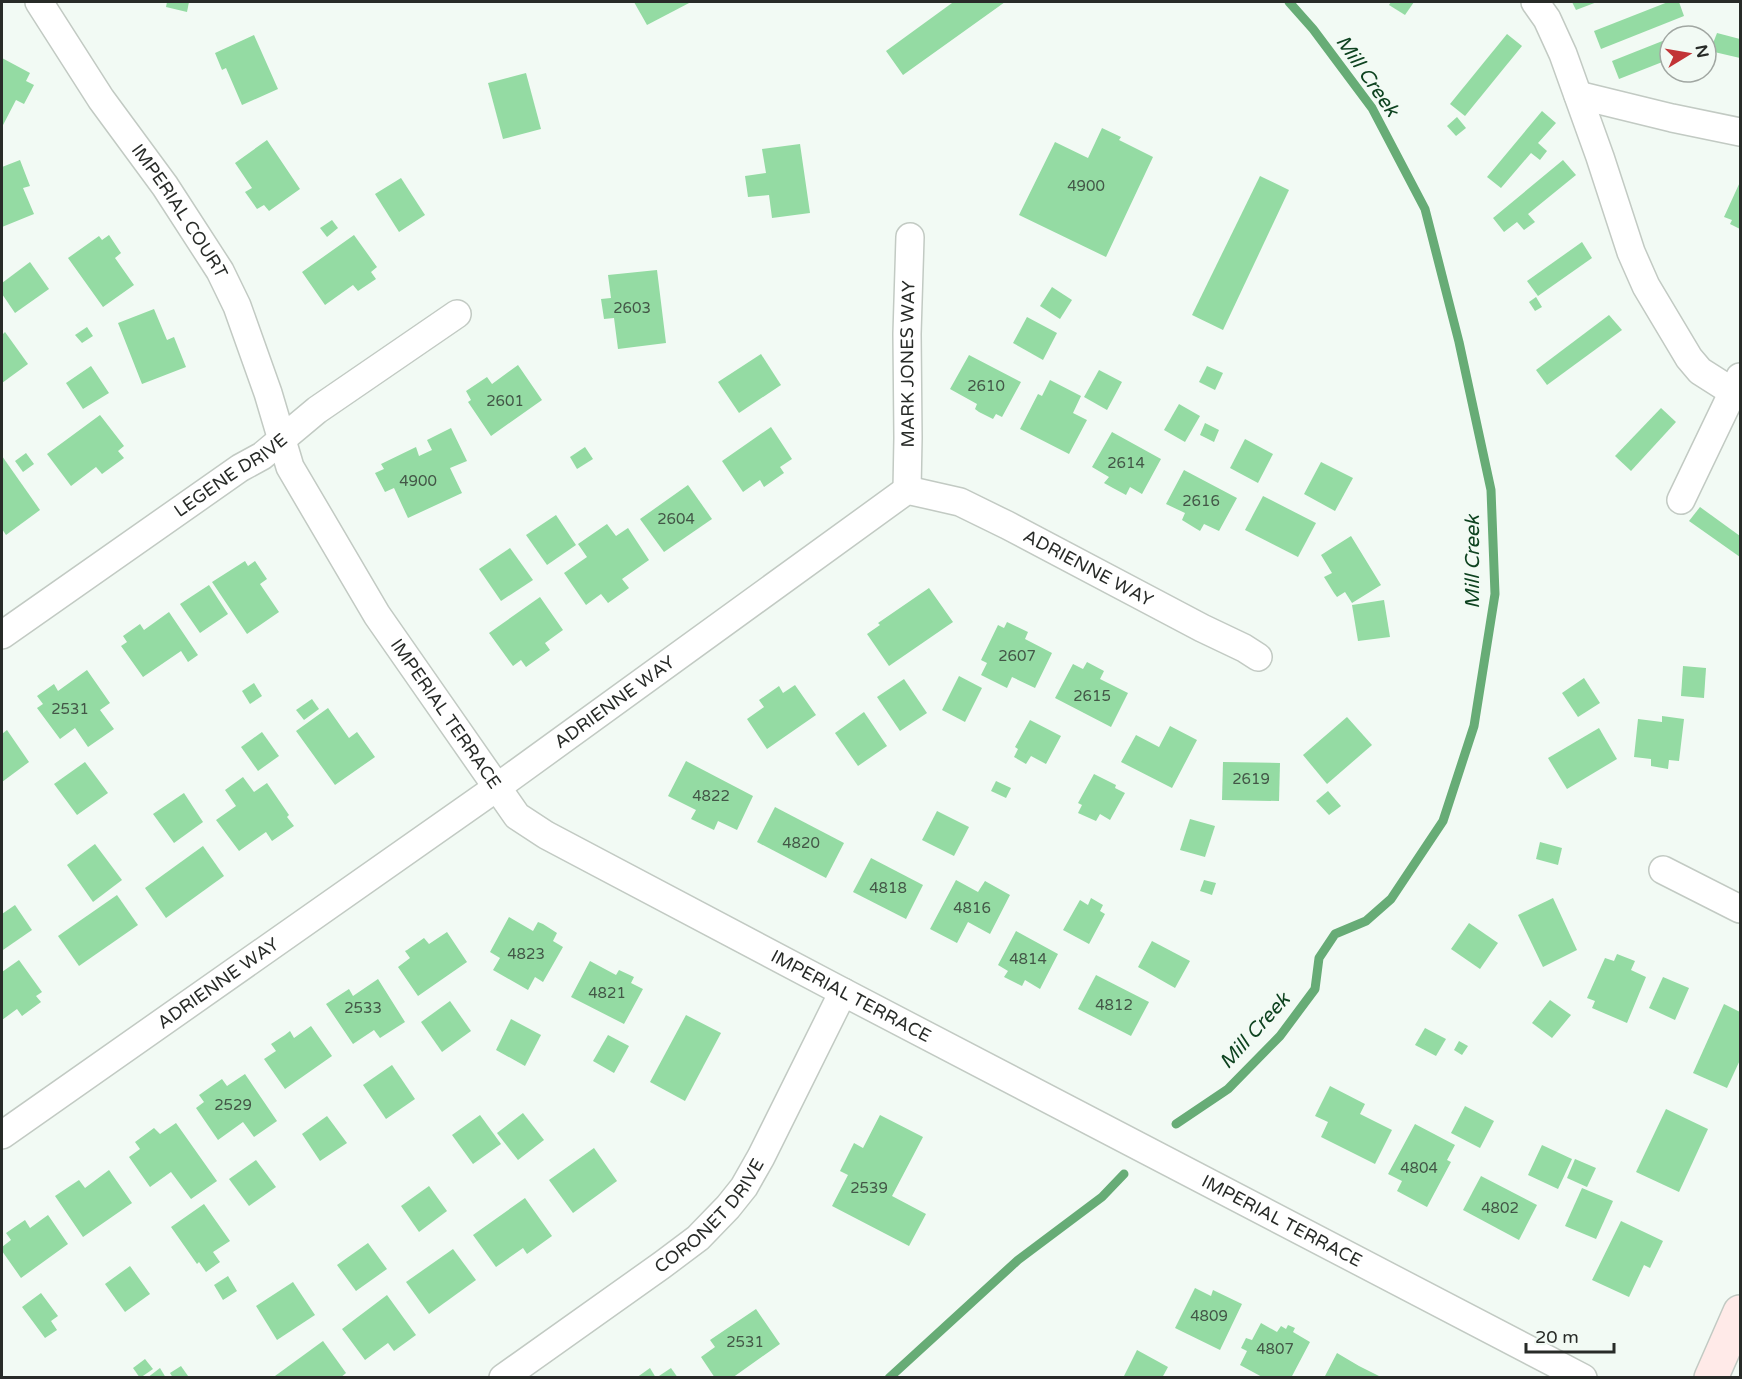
<svg xmlns="http://www.w3.org/2000/svg" width="1742" height="1379" font-family="'Varela Round',sans-serif">
<style>
.lines{fill:none;stroke-linecap:round;stroke-linejoin:round}
.stream{stroke:#67ac76;stroke-width:9}
.building{fill:#94dba3}
.minor-casing{stroke:#c2cac3;stroke-width:30}
.secondary-casing{stroke:#c2cac3;stroke-width:36}
.minor{stroke:#fff;stroke-width:27}
.secondary{stroke:#ffeae8;stroke-width:33}
.labels{text-anchor:middle;dominant-baseline:central;stroke-width:4.5;stroke-linejoin:round;paint-order:stroke}
.number-label{font-size:15px;fill:#435747}
.street-label{font-size:18px;fill:#282b28;stroke:#f2faf4}
.water-label{font-size:20px;font-style:italic;fill:#0e4320;stroke:#f2faf4}
</style>
<rect width="100%" height="100%" fill="#f2faf4"/>
<g class="lines">
<!-- stream -->
<g class="stream">
<path d="M1176,1124l52,-35 52,-53 35,-47 4,-31 16,-24 31,-13 25,-22 52,-78 31,-95 21,-132 -4,-104 -32,-148 -34,-133 -53,-101 -59,-79 -24,-27"/>
<path d="M889,1378l129,-118 84,-63 22,-23"/>
</g>
</g>
<!-- building -->
<g class="building">
<path d="M167,2h22l-2,10 -21,-5z"/>
<path d="M634,2h57l-44,23z"/>
<path d="M950,2h55l-102,73 -17,-24 66,-48z"/>
<path d="M1391,2h23l-9,13 -16,-10z"/>
<path d="M1572,2h25l-21,8z"/>
<path d="M1668,2h11l5,14 -83,33 -7,-18z"/>
<path d="M1697,28l3,8h-24z"/>
<path d="M1717,33l23,6v19l-30,-7z"/>
<path d="M1507,34l15,12 -57,70 -15,-12z"/>
<path d="M254,35l24,54 -36,16 -16,-37 -4,2 -7,-17z"/>
<path d="M1670,38v21l-51,20 -7,-18z"/>
<path d="M2,58l28,15 -4,8 8,4 -10,19 -8,-4 -14,27z"/>
<path d="M526,73l15,56 -38,10 -15,-56z"/>
<path d="M1542,111l14,12 -18,20 9,8 -7,9 -9,-7 -30,35 -14,-11z"/>
<path d="M1457,117l9,11 -10,8 -9,-10z"/>
<path d="M1102,128l19,9 -2,3 34,17 -47,100 -87,-42 36,-73 33,16z"/>
<path d="M267,140l33,49 -31,22 -5,-6 -7,4 -12,-17 7,-4 -17,-25z"/>
<path d="M800,144l10,69 -38,5 -3,-23 -21,2 -3,-21 21,-3 -4,-24z"/>
<path d="M20,160l10,26 -7,2 11,26 -32,13v-60z"/>
<path d="M1563,160l13,15 -48,39 7,8 -11,8 -7,-8 -13,10 -11,-14z"/>
<path d="M1260,176l29,14 -66,140 -31,-15z"/>
<path d="M401,178l24,37 -26,17 -24,-38z"/>
<path d="M1740,182v47l-10,-5 2,-4 -8,-3z"/>
<path d="M332,220l6,8 -11,9 -7,-9z"/>
<path d="M109,235l12,18 -6,5 19,27 -31,22 -35,-49 31,-22 3,4z"/>
<path d="M354,235l23,32 -6,5 5,7 -18,12 -5,-6 -28,20 -23,-33z"/>
<path d="M1582,242l10,16 -54,38 -11,-15z"/>
<path d="M30,262l19,27 -34,24 -13,-19v-11z"/>
<path d="M657,270l9,73 -48,6 -4,-31 -10,1 -3,-20 10,-1 -3,-23z"/>
<path d="M1052,287l20,13 -12,19 -20,-13z"/>
<path d="M1536,297l6,10 -7,4 -6,-9z"/>
<path d="M154,309l13,31 7,-3 12,30 -44,17 -24,-61z"/>
<path d="M1609,315l13,15 -75,55 -11,-15z"/>
<path d="M1027,317l30,16 -14,27 -30,-17z"/>
<path d="M87,327l6,9 -11,7 -7,-8z"/>
<path d="M5,332l23,32 -26,19v-48z"/>
<path d="M761,354l20,31 -42,28 -21,-31z"/>
<path d="M969,355l52,27 -19,35 -6,-3 -3,5 -14,-7 -4,-3 2,-5 -27,-15z"/>
<path d="M518,365l24,35 -51,36 -23,-34 3,-2 -5,-9 21,-14 5,7z"/>
<path d="M91,366l18,27 -26,16 -17,-26z"/>
<path d="M1207,366l16,7 -8,17 -16,-8z"/>
<path d="M1099,370l23,12 -15,28 -23,-13z"/>
<path d="M1050,380l31,16 -8,17 14,7 -18,34 -49,-25 18,-35 4,2z"/>
<path d="M1179,404l21,12 -15,26 -21,-12z"/>
<path d="M1661,408l15,14 -45,49 -16,-15z"/>
<path d="M100,415l24,31 -6,5 6,7 -22,16 -6,-7 -25,19 -24,-32z"/>
<path d="M1205,423l14,7 -5,12 -14,-7z"/>
<path d="M771,427l21,32 -12,8 4,6 -3,2 -17,12 -4,-7 -17,12 -21,-31z"/>
<path d="M451,428l16,33 -17,7 12,25 -54,25 -14,-30 -9,4 -10,-19 9,-4 -3,-5 35,-17 3,9 13,-6 -5,-10z"/>
<path d="M1112,432l49,27 -19,35 -12,-7 -4,8 -13,-7 -9,-5 5,-6 -17,-10z"/>
<path d="M1245,439l28,15 -15,29 -28,-15z"/>
<path d="M585,447l8,12 -16,10 -7,-12z"/>
<path d="M26,453l8,11 -11,8 -8,-11z"/>
<path d="M2,456l38,54 -34,25 -4,-6z"/>
<path d="M1321,462l32,16 -18,33 -31,-17z"/>
<path d="M1184,470l53,28 -18,33 -15,-7 -4,7 -5,-3 -13,-8 3,-7 -19,-9z"/>
<path d="M688,485l24,34 -48,33 -24,-33z"/>
<path d="M1263,496l53,27 -18,34 -53,-27z"/>
<path d="M1700,507l40,29v21l-51,-36z"/>
<path d="M556,515l20,30 -29,20 -21,-30z"/>
<path d="M607,524l9,12 12,-8 21,32 -27,19 7,9 -4,3 -17,12 -7,-9 -15,11 -22,-32 23,-16 -9,-13z"/>
<path d="M1351,536l30,49 -29,18 -7,-11 -8,5 -3,-4 -10,-16 8,-4 -11,-18z"/>
<path d="M510,548l23,32 -32,21 -22,-32z"/>
<path d="M245,561l3,5 7,-5 12,18 -7,5 19,28 -32,22 -35,-52z"/>
<path d="M209,585l19,29 -28,19 -20,-29z"/>
<path d="M929,588l24,34 -64,44 -22,-32 13,-9 -2,-2z"/>
<path d="M540,597l23,33 -18,13 5,7 -24,17 -5,-7 -8,6 -24,-33z"/>
<path d="M1384,600l6,37 -32,4 -6,-36z"/>
<path d="M169,612l29,43 -10,7 -7,-11 -38,26 -22,-31 6,-4 -4,-6 17,-12 4,6z"/>
<path d="M1007,622l21,10 -3,7 27,14 -17,35 -23,-11 -5,11 -26,-13 6,-12 -6,-3 17,-35 6,3z"/>
<path d="M1087,662l17,9 -4,8 28,14 -17,34 -56,-29 18,-34 10,5z"/>
<path d="M1683,666l23,2 -2,30 -23,-2z"/>
<path d="M87,670l23,33 -10,7 14,19 -26,18 -13,-19 -15,11 -23,-31 6,-4 -6,-8 17,-12 4,7z"/>
<path d="M959,676l23,12 -17,34 -23,-12z"/>
<path d="M1584,678l16,25 -22,14 -16,-24z"/>
<path d="M904,679l23,34 -27,18 -23,-34z"/>
<path d="M254,683l8,13 -12,8 -8,-13z"/>
<path d="M795,685l21,30 -49,34 -20,-30 17,-12 -5,-7 20,-14 4,7z"/>
<path d="M312,699l7,10 -15,11 -8,-10z"/>
<path d="M328,708l21,30 8,-6 18,25 -40,28 -39,-54z"/>
<path d="M864,712l23,34 -29,20 -23,-33z"/>
<path d="M1662,716l22,3 -5,42 -10,-1 -1,9 -17,-3v-7l-17,-2 4,-38 24,3z"/>
<path d="M1347,717l25,28 -45,39 -24,-29z"/>
<path d="M1030,720l31,16 -15,28 -15,-8 -5,8 -12,-7 4,-8 -3,-2z"/>
<path d="M1170,726l27,14 -25,48 -51,-26 15,-27 23,12z"/>
<path d="M1599,728l18,31 -50,30 -19,-31z"/>
<path d="M7,730l22,32 -27,20v-48z"/>
<path d="M262,732l17,24 -21,15 -17,-24z"/>
<path d="M686,761l67,35 -16,34 -19,-9 -4,9 -23,-11 5,-9 -28,-14z"/>
<path d="M85,762l23,31 -31,22 -23,-31z"/>
<path d="M1223,762l57,1 -1,38 -57,-1z"/>
<path d="M1094,774l22,11 -1,3 10,5 -15,27 -10,-6 -4,7 -18,-8 4,-8 -4,-2z"/>
<path d="M243,777l11,15 13,-9 22,32 -2,2 7,9 -22,15 -6,-9 -27,19 -23,-31 20,-14 -11,-16z"/>
<path d="M996,781l15,7 -5,10 -15,-7z"/>
<path d="M1328,791l13,15 -12,9 -13,-14z"/>
<path d="M184,793l19,29 -29,21 -21,-29z"/>
<path d="M775,807l69,36 -18,35 -69,-36z"/>
<path d="M937,811l32,16 -15,29 -32,-16z"/>
<path d="M1190,819l25,7 -10,31 -25,-7z"/>
<path d="M1540,842l22,6 -4,17 -22,-6z"/>
<path d="M95,844l27,36 -29,22 -26,-37z"/>
<path d="M203,846l21,30 -58,42 -21,-30z"/>
<path d="M871,858l52,27 -17,34 -53,-27z"/>
<path d="M956,880l22,12 7,-11 25,14 -20,39 -22,-12 -11,21 -27,-14z"/>
<path d="M1204,880l12,3 -4,12 -12,-4z"/>
<path d="M117,895l21,30 -59,41 -21,-30z"/>
<path d="M1091,898l12,7 -3,6 5,3 -16,30 -26,-14 17,-30 8,5z"/>
<path d="M1553,898l24,52 -34,17 -25,-52z"/>
<path d="M15,905l17,25 -29,20 -1,-36z"/>
<path d="M509,917l24,14 5,-9 5,2 14,9 -4,8 10,6 -20,35 -8,-5 -7,13 -35,-20 7,-12 -10,-6z"/>
<path d="M1469,923l29,20 -18,26 -29,-20z"/>
<path d="M1016,931l42,23 -18,35 -15,-9 -3,6 -18,-9 4,-6 -10,-6z"/>
<path d="M447,932l20,30 -49,34 -20,-29 12,-9 -5,-7 2,-1 17,-12 5,6z"/>
<path d="M1152,941l38,20 -15,27 -37,-21z"/>
<path d="M1617,954l18,7 -4,9 15,7 -19,46 -35,-15 3,-7 -8,-3 18,-40 9,3z"/>
<path d="M19,960l23,32 -6,4 5,6 -19,14 -5,-7 -15,11v-48z"/>
<path d="M590,961l26,14 3,-5 15,7 -3,6 12,6 -19,35 -53,-27z"/>
<path d="M1096,975l53,27 -18,34 -53,-27z"/>
<path d="M1663,977l26,11 -14,32 -26,-12z"/>
<path d="M378,979l27,43 -25,16 -6,-8 -21,14 -27,-40 23,-15 4,7z"/>
<path d="M1550,1000l21,15 -19,23 -20,-15z"/>
<path d="M450,1001l21,30 -29,21 -21,-30z"/>
<path d="M1724,1004l16,8v48l-13,28 -34,-15z"/>
<path d="M686,1015l35,18 -36,68 -35,-19z"/>
<path d="M511,1019l30,16 -16,31 -29,-16z"/>
<path d="M311,1026l21,30 -47,33 -21,-30 12,-8 -5,-7 14,-9 5,-4 4,7z"/>
<path d="M1425,1028l21,11 -10,17 -21,-11z"/>
<path d="M608,1035l21,11 -15,27 -21,-12z"/>
<path d="M1459,1041l9,5 -6,9 -8,-5z"/>
<path d="M392,1065l23,34 -29,20 -23,-34z"/>
<path d="M245,1074l32,47 -23,16 -11,-15 -25,18 -22,-32 8,-6 -5,-7 23,-16 5,7z"/>
<path d="M1330,1086l35,18 -5,10 32,16 -17,34 -54,-27 7,-15 -13,-6z"/>
<path d="M1465,1106l29,15 -14,27 -29,-15z"/>
<path d="M1666,1109l42,20 -29,63 -43,-20z"/>
<path d="M523,1113l21,27 -26,20 -21,-27z"/>
<path d="M480,1115l21,29 -28,20 -21,-29z"/>
<path d="M880,1115l43,22 -31,59 34,18 -17,32 -77,-40 16,-31 -8,-4 14,-28 9,5z"/>
<path d="M327,1116l20,27 -27,18 -18,-27z"/>
<path d="M176,1123l41,58 -26,18 -20,-27 -21,15 -21,-30 11,-8 -5,-7 19,-14 6,6z"/>
<path d="M1415,1124l40,21 -8,15 4,2 -24,45 -30,-16 5,-10 -14,-7z"/>
<path d="M1542,1145l30,14 -14,30 -30,-14z"/>
<path d="M594,1148l23,33 -44,32 -24,-33z"/>
<path d="M1575,1159l21,9 -9,19 -20,-9z"/>
<path d="M256,1160l20,27 -27,19 -20,-27z"/>
<path d="M109,1170l23,33 -49,34 -28,-41 24,-16 6,8z"/>
<path d="M1481,1176l56,29 -18,35 -56,-30z"/>
<path d="M429,1186l18,25 -28,21 -18,-26z"/>
<path d="M1582,1188l31,13 -17,38 -31,-13z"/>
<path d="M525,1198l27,38 -25,18 -4,-6 -27,19 -23,-32z"/>
<path d="M204,1204l26,37 -17,11 7,10 -14,10 -7,-10 -2,2 -26,-37z"/>
<path d="M48,1215l20,29 -47,34 -19,-27v-4l9,-7 -5,-7 19,-13 5,8z"/>
<path d="M1621,1221l42,20 -13,27 -6,-3 -15,32 -37,-17z"/>
<path d="M368,1243l19,26 -31,22 -19,-26z"/>
<path d="M453,1249l23,31 -47,34 -23,-32z"/>
<path d="M130,1266l20,28 -25,18 -20,-28z"/>
<path d="M228,1276l9,15 -14,9 -9,-15z"/>
<path d="M293,1282l22,33 -38,25 -21,-34z"/>
<path d="M1195,1288l16,8 2,-6 29,14 -22,46 -45,-22z"/>
<path d="M41,1293l17,23 -7,5 6,9 -12,8 -23,-31z"/>
<path d="M387,1295l29,40 -22,16 -6,-8 -23,17 -23,-31z"/>
<path d="M756,1309l24,35 -48,34h-17l-14,-21 14,-10 -5,-7z"/>
<path d="M1261,1323l16,9 4,-6 5,3 2,-4 7,3 -2,4 17,10 -19,36h-27l-24,-13 7,-14 -6,-3 5,-10 6,2z"/>
<path d="M323,1341l23,32 -6,5h-64l-1,-2z"/>
<path d="M1137,1350l31,17 -6,11h-39z"/>
<path d="M1337,1353l22,13 24,12h-59z"/>
<path d="M145,1359l8,10 -13,9 -7,-10z"/>
<path d="M181,1366l7,10 -2,2h-13l-3,-5z"/>
<path d="M160,1368l6,10h-19z"/>
<path d="M650,1368l6,10h-20z"/>
<path d="M671,1368l7,10h-22z"/>
</g>
<g class="lines">
<defs>
<g id="minor">
<path id="s1" d="M39,2l62,97 64,87 55,85 17,35 31,87 22,74 87,148 140,201 29,19 297,157 740,386"/>
<path d="M1535,2l12,17 16,35 37,103 31,95 15,34 43,72 11,13 33,21"/>
<path d="M1578,95l94,23 68,14"/>
<path id="s2" d="M907,490l1,-52 -1,-104 3,-97"/>
<path d="M1681,500l59,-123"/>
<path id="s3" d="M2,635l238,-167 22,-12 55,-46 140,-96"/>
<path d="M1663,870l77,39"/>
<path id="s4" d="M2,1135l494,-347 411,-298 53,12 47,23 195,103 42,20 14,9"/>
<path id="s5" d="M503,1378l159,-113 36,-27 30,-31 16,-20 17,-30 82,-165"/>
</g>
<path id="secondary" d="M1711,1378l29,-66"/>
</defs>
<!-- minor casing -->
<use href="#minor" class="minor-casing"/>
<!-- secondary casing -->
<use href="#secondary" class="secondary-casing"/>
<!-- minor -->
<use href="#minor" class="minor"/>
<!-- secondary -->
<use href="#secondary" class="secondary"/>
</g>
<g class="labels">
<!-- number labels -->
<g class="number-label">
<text x="1086" y="186">4900</text>
<text x="632" y="308">2603</text>
<text x="986" y="386">2610</text>
<text x="505" y="401">2601</text>
<text x="1126" y="463">2614</text>
<text x="418" y="481">4900</text>
<text x="1201" y="501">2616</text>
<text x="676" y="519">2604</text>
<text x="1017" y="656">2607</text>
<text x="1092" y="696">2615</text>
<text x="70" y="709">2531</text>
<text x="1251" y="779">2619</text>
<text x="711" y="796">4822</text>
<text x="801" y="843">4820</text>
<text x="888" y="888">4818</text>
<text x="972" y="908">4816</text>
<text x="526" y="954">4823</text>
<text x="1028" y="959">4814</text>
<text x="607" y="993">4821</text>
<text x="1114" y="1005">4812</text>
<text x="363" y="1008">2533</text>
<text x="233" y="1105">2529</text>
<text x="1419" y="1168">4804</text>
<text x="869" y="1188">2539</text>
<text x="1500" y="1208">4802</text>
<text x="1209" y="1316">4809</text>
<text x="745" y="1342">2531</text>
<text x="1275" y="1349">4807</text>
</g>
<!-- street labels -->
<g class="street-label">
<text stroke="none"><textPath href="#s1" startOffset="252">IMPERIAL COURT</textPath></text>
<text stroke="none"><textPath href="#s2" startOffset="126">MARK JONES WAY</textPath></text>
<text stroke="none"><textPath href="#s3" startOffset="279">LEGENE DRIVE</textPath></text>
<text stroke="none"><textPath href="#s4" startOffset="1310">ADRIENNE WAY</textPath></text>
<text stroke="none"><textPath href="#s4" startOffset="750">ADRIENNE WAY</textPath></text>
<text stroke="none"><textPath href="#s1" startOffset="825">IMPERIAL TERRACE</textPath></text>
<text stroke="none"><textPath href="#s4" startOffset="264">ADRIENNE WAY</textPath></text>
<text stroke="none"><textPath href="#s1" startOffset="1329">IMPERIAL TERRACE</textPath></text>
<text stroke="none"><textPath href="#s5" startOffset="264">CORONET DRIVE</textPath></text>
<text stroke="none"><textPath href="#s1" startOffset="1815">IMPERIAL TERRACE</textPath></text>
</g>
<!-- water labels -->
<g class="water-label">
<text transform="translate(1367 76) rotate(55)">Mill Creek</text>
<text transform="translate(1473 562) rotate(-90)">Mill Creek</text>
<text transform="translate(1255 1031) rotate(-48)">Mill Creek</text>
</g>
</g>
<!-- border -->
<rect width="1742" height="1379" fill="none" stroke="#282b28" stroke-width="6"/>
<!-- north arrow -->
<g transform="translate(1688 54) rotate(79)"><circle r="28" fill="#f2faf4" stroke="#a1a7a2" stroke-width="1.5"/>
<path d="M0-4.5L10 22L0 15L-10 22Z" fill="#c23336"/>
<text y="-9" font-size="16" font-weight="bold" text-anchor="middle" fill="#282b28">N</text>
</g>
<!-- scale -->
<path d="M1526 1343v9h88v-9" fill="none" stroke="#282b28" stroke-width="3"/>
<text x="1535" y="1343" font-size="18" fill="#282b28" stroke="#f2faf4" stroke-width="4.5" paint-order="stroke">20 m</text>
</svg>
